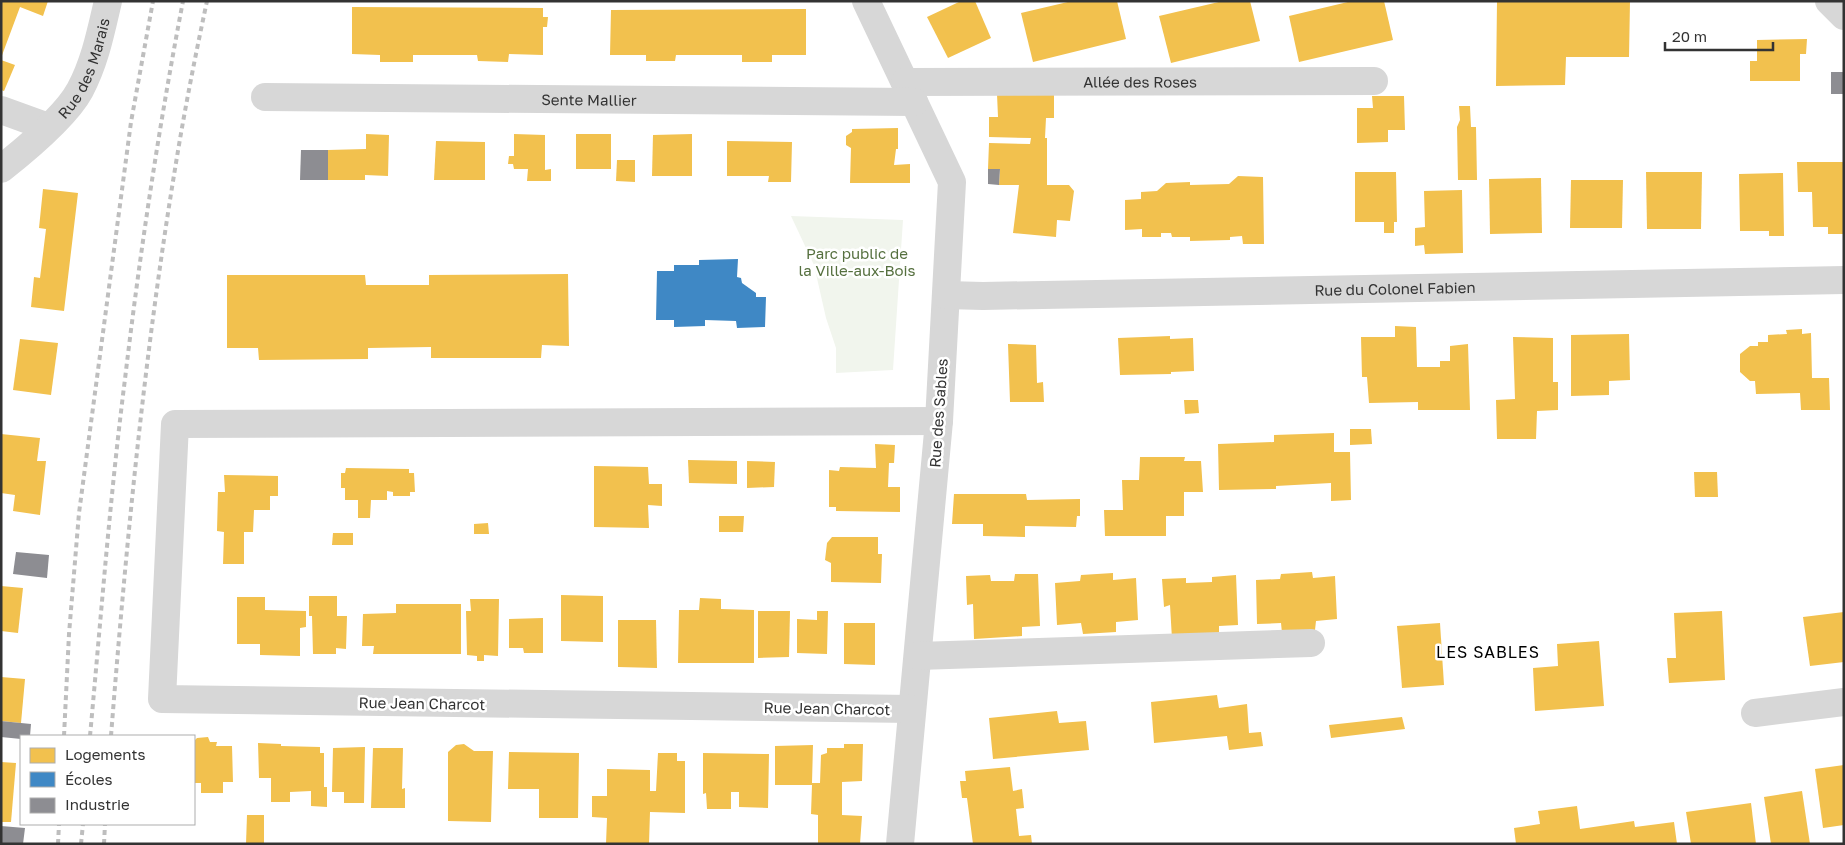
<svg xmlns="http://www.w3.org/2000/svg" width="1845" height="845" font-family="'Golos Text',sans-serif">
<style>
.green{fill:#f1f5ed}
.homes{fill:#f2c14e}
.schools{fill:#3f88c5}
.industry{fill:#8d8d92}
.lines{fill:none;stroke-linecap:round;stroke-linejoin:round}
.minor{stroke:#d7d7d7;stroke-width:28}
.rail{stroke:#bebebe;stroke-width:4;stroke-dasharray:5 4;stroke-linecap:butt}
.labels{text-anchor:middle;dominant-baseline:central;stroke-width:5;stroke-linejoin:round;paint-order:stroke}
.street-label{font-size:15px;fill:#333;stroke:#fff}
.park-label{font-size:15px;fill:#56703f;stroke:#fff}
.neighbourhood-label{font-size:16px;letter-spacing:1px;fill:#000;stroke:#fff}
</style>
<rect width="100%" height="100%" fill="#fff"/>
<!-- green -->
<path class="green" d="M791,216l112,4 -10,150 -57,3v-25l-10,-30 -12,-53z"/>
<!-- homes -->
<g class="homes">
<path d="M1,1h47l-5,15 -23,-9 -19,51z"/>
<path d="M961,1h14l16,37 -43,20 -21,-41z"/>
<path d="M1072,1h45l9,38 -93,23 -12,-49z"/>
<path d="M1223,1h27l10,40 -89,22 -12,-47z"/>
<path d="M1352,1h32l9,39 -94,22 -10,-46z"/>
<path d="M1497,1h133l-1,56h-63l-1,28 -69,1z"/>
<path d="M352,7l191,1v9h5l-1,10h-4v28l-34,-1 -1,8 -30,-1 -1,-6h-64v7h-33v-7l-28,-1z"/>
<path d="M806,9v46h-34v7h-30v-7h-66l-1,6h-29v-6h-36l1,-45z"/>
<path d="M1807,39l-1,15h-6v27h-50v-20h7v-21z"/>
<path d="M1,60l14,5 -11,26 -3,-1z"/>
<path d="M997,94l57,1v23h-8l-1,20h2v47h22l5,6 -4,30 -13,-1 -1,17 -43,-4 6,-48h-20l1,-16h-12l1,-26 41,1 1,-6 -42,-1v-20h9z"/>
<path d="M1372,96h32l1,34h-17v12l-31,1v-35h16z"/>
<path d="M1459,106h11l1,21h5l1,53h-19l-1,-53 3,-7z"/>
<path d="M898,128v21h-2l-2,16 16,-1v19h-60l1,-35 -5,-3v-9l6,-4v-3z"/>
<path d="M366,134l23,1 -1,41 -23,-1v5h-37v-30l38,-1z"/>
<path d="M514,134l31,1v35l6,-1v12h-24l1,-12h-14l-1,-5h-5l1,-8h5z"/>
<rect x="576" y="134" width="35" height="35"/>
<path d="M692,134v42h-40l1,-41z"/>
<path d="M436,141l49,1v38h-51z"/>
<path d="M727,141l65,1 -1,40h-23l1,-6h-42z"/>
<path d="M617,160h18v22l-19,-1z"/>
<path d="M1797,162h47v72h-16v-7h-15l-1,-35h-14z"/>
<path d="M1355,172h41l1,50h-3v11h-10v-11h-29z"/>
<path d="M1646,172h56l-1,57h-54z"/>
<path d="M1783,173l1,63h-15v-5h-29l-1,-57z"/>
<path d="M1238,176l25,1 1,67h-21l-1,-8 -12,1v3l-40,1v-4h-18l-1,-4h-10v4h-19v-8l-17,1v-30l16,-1v-7l16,-1 9,-8 24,-1v3l39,-1z"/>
<path d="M1541,178l1,55 -52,1 -1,-55z"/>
<path d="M1571,180h52l-1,48h-52z"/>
<path d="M43,189l35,4 -14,118 -33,-4 3,-30 6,1 6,-49 -7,-1z"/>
<path d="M1462,190l1,63 -38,1 -1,-9 -9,1v-18l10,-1 -1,-36z"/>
<path d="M568,274l1,72 -27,-1 -1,13h-110v-11l-63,1v11l-109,1 -1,-12h-31v-73h138l1,10h63v-10z"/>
<path d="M1395,326l21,1 1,40h23v-6h10v-15l18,-2 2,66h-52v-8l-49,1 -2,-26h-5l-1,-40h34z"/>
<path d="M1802,329v5l9,-1 1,45h17l1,32h-29l-1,-17 -44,1 -1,-13h-5l-10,-9v-18l10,-8h8v-4h10v-7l19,-1 -1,-4z"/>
<path d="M1629,334l1,46 -21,1v14l-38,1v-61z"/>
<path d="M1170,336v3l23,-1 1,33 -23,1v2l-51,1 -2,-37z"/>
<path d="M1513,337l40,1v44h5v28l-21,1 -1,28h-39l-1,-39 19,-1z"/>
<path d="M20,339l38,4 -7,52 -38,-5z"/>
<path d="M1008,344l28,1 1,38 6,-1 1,20h-34z"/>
<path d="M1184,400h14l1,13 -14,1z"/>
<path d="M1350,429h21l1,15 -22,1z"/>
<path d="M1334,433v19h16l1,48 -20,1v-18l-55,3v3l-57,1 -1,-46 56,-2v-7z"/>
<path d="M1,434l39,4 -3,23h9l-6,54 -27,-4 2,-16 -14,-2z"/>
<path d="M875,444l20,1 -1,18h-5l-1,24h12v25l-64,-1v-4h-7v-37l10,1 1,-4 36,1z"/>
<path d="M1140,457h45l-1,4h17l2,31h-19v24h-18v20h-61l-1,-26h19l-1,-30h17z"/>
<path d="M688,460l49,1v23l-48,-1z"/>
<path d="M747,461l28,1 -1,25 -27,1z"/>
<path d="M594,466l54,1 1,17h13v22l-14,-1 1,23 -55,-1z"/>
<path d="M346,468l63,1v4h5l1,19h-5v4h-17v-4l-6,-1v9h-16l-1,18h-12v-18h-13v-12h-4v-15h4z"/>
<path d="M1694,472h23l1,25h-23z"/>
<path d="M224,475l54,1v20h-8v14h-16l-1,22h-9v32h-21l1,-32 -7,-1 1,-39h7z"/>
<path d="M954,494h72l1,6 53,-1v17h-3l-1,11 -51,-1v11l-42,-1v-12h-31z"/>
<path d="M719,516h25l-1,16h-24z"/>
<path d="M488,523l1,11h-15v-10z"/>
<path d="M333,533h20v12h-21z"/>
<path d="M832,537h46v17h4l-1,29 -50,-1v-19l-6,-3 2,-17z"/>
<path d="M1312,572l1,6 22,-2 2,43 -21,2 -1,9 -33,3 -1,-10 -24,1 -1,-44 24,-1 1,-5z"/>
<path d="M1113,573v7l23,-2 2,42 -22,2v10l-33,2 -2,-11 -24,2 -2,-42 25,-2 1,-6z"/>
<path d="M1015,574h23l2,52 -18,1v9l-48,3 -1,-35 -6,1 -1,-29 24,-1 1,6h23z"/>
<path d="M1236,575l2,50 -19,1v10l-47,3 -2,-34 -6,2 -2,-28 24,-1v5l26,-1v-5z"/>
<path d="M1,586l22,2 -5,45 -17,-2z"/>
<path d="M561,595l42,1v46l-42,-1z"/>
<path d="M309,596h28v20h10l-1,33 -10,-1v6h-23l-1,-38h-3z"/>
<path d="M237,597h28v13l41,1v16l-6,1v28l-40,-1v-11h-23z"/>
<path d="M700,598l21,1v10l33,1v53h-76l1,-53h20z"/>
<path d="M470,599h29l-1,57 -14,-1v6h-7v-5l-10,-1 -1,-44h5z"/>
<path d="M396,604h65v50h-88l1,-8h-12l1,-32 33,-1z"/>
<path d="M758,611h32l-1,46 -31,1z"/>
<path d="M817,611h11l-1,43 -30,-1v-34l20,1z"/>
<path d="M1722,611l3,69 -56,3 -2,-25h9l-2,-45z"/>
<path d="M1844,612v50l-34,4 -7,-49z"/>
<path d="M543,618v35h-19l-1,-5h-14v-29z"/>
<path d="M618,620h38l1,48 -39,-1z"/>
<path d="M844,623h31v42l-31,-1z"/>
<path d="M1440,623l4,62 -42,3 -5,-62z"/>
<path d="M1599,641l5,65 -69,5 -2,-43 25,-2 -1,-22z"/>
<path d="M1,677l24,2 -4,44 -20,-2z"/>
<path d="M1217,695l2,13 28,-4 2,29 12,-1 2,14 -34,4 -2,-14 -73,7 -3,-41z"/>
<path d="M1057,711l2,12 27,-2 3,29 -96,9 -4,-41z"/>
<path d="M1402,717l3,12 -74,9 -2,-13z"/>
<path d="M208,737l2,5h7l-1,4h16l1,36h-10v11h-22v-10h-7v-42l3,-3z"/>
<path d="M258,743l23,1v2l39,1v6h4v34h3v20l-16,-1v-15l-21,1v10h-19v-24h-12z"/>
<path d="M464,744l10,7h19l-2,71 -43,-1v-69l8,-7z"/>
<path d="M844,744h19l-1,37 -20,1v33l20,1 -2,28h-42v-29l-7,-1 1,-29h-37v-39l38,-1 -1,38h8l1,-28 6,-2v-5h17z"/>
<path d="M365,747l-1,56h-20v-11h-12l1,-44z"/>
<path d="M373,748h30l-1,41 3,-1v20h-34z"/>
<path d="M509,752l70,1 -1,65h-39v-29h-31z"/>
<path d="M658,753h19v8h8v52l-35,-1 -1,32h-43l1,-26 -15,-1v-21h15v-27l43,1v21h6z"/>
<path d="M703,753l66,1 -1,54 -29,-1v-15h-8v17h-24l-1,-16 -3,1z"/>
<path d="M1,762l15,1 -5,59h-10z"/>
<path d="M1844,765v60l-21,3 -8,-59z"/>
<path d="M1010,767l3,24 9,-2 2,19 -8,1 3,27 12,-1 1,9h-59l-6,-46h-5l-2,-17h6l-1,-10z"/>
<path d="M1802,791l8,53h-39l-7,-47z"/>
<path d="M1751,803l5,41h-65l-5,-32z"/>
<path d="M1577,806l3,23 54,-8 1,6 39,-5 3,22h-161l-2,-16 26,-4 -2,-13z"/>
<path d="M247,815h17v28l-18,1z"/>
</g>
<!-- schools -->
<path class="schools" d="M738,259l-1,18 4,1 1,5 14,10v4h10l-1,30 -28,1 -1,-7 -31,-1v6l-31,1v-7h-18l1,-49h17v-6h25v-5z"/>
<!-- industry -->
<g class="industry">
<rect x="1831" y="72" width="13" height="22"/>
<path d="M301,150h27v30h-28z"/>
<path d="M988,169h12l-1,16 -11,-1z"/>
<path d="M16,552l33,3 -2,23 -34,-4z"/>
<path d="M1,721l30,3 -1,12h-9v3l-20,-2z"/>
<path d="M1,826l24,2 -2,16h-22z"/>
</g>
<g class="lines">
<!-- minor -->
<g class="minor">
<path d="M866,1l86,181 -13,239 -39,423"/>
<path d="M1829,1l15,15"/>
<path id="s1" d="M905,82l469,-1"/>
<path id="s2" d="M265,97l649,5"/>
<path d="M1,110l47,17"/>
<path id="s3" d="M1,169c24,-19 65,-53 79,-79 15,-28 21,-59 28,-89"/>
<path id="s4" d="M946,295l37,1 861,-16"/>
<path d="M918,656l393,-13"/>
<path d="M912,709l-750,-10 13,-275 764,-3"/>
<path d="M1755,713l89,-11"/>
</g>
<!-- rail -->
<g class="rail">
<path d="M64,736l5,-102 10,-121 52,-391 22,-121"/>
<path d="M90,736c11,-119 20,-239 35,-357 15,-127 34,-253 58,-378"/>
<path d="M111,736c15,-190 33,-379 64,-567 9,-56 20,-112 32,-168"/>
<path d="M58,844l1,-20"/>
<path d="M81,844l2,-20"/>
<path d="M104,844l1,-20"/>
</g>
</g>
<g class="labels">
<!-- street labels -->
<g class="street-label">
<text stroke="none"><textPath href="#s3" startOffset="134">Rue des Marais</textPath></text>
<text stroke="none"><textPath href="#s1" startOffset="235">Allée des Roses</textPath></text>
<text stroke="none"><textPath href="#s2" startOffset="324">Sente Mallier</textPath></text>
<text stroke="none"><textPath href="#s4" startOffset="449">Rue du Colonel Fabien</textPath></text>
<text transform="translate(938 413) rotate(-86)">Rue des Sables</text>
<text transform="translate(422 703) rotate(1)">Rue Jean Charcot</text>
<text transform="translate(827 708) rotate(1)">Rue Jean Charcot</text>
</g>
<!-- park labels -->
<g class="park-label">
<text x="857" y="253">Parc public de<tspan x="857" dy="17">la Ville-aux-Bois</tspan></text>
</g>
<!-- neighbourhood labels -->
<g class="neighbourhood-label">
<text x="1488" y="652">LES SABLES</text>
</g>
</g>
<!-- border -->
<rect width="1845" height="845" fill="none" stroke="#333333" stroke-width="5"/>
<!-- legend -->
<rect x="20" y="735" width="175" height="90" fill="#ffffff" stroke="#adadad"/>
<rect x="30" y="748" width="25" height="15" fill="#f2c14e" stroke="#adadad"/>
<text x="65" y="760" font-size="15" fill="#333333">Logements</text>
<rect x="30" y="772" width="25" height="15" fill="#3f88c5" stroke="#adadad"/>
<text x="65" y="785" font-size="15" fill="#333333">Écoles</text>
<rect x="30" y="798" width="25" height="15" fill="#8d8d92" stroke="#adadad"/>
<text x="65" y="810" font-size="15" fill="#333333">Industrie</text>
<!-- scale -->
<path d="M1665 42v8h108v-8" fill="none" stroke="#333333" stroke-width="2.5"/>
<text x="1672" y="42" font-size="15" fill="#333333" stroke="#ffffff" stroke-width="4" paint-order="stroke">20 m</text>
</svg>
